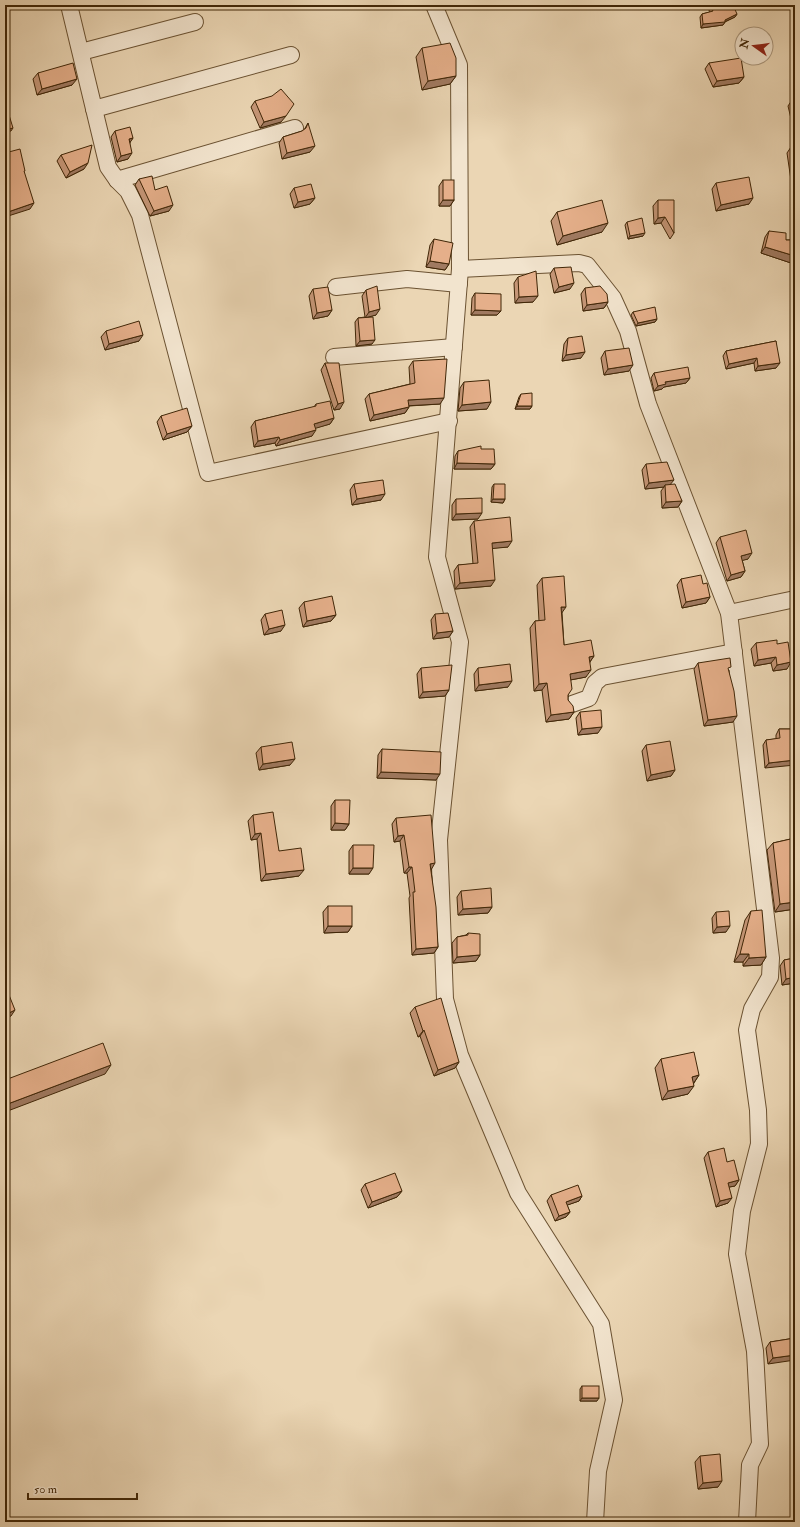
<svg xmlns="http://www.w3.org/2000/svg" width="800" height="1527" font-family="'IM FELL Double Pica',serif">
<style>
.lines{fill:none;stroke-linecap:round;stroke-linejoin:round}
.street-casing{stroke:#6b5232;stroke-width:18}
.street{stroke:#f2e4ce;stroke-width:16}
.wall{fill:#c59677;stroke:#402607}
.shaded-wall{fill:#a07a61;stroke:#402607}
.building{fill:#e5af8a;stroke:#402607}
</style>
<rect width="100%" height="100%" fill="#ebd6b4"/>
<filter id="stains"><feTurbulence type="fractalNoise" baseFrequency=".005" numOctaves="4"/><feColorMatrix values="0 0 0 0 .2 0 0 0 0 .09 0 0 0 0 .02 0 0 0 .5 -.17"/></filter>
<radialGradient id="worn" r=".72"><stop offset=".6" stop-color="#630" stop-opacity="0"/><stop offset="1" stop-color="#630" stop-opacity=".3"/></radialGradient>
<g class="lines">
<defs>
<g id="street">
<path d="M69,5l39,162 9,13 11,11 12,24 68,258 241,-52"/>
<path d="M434,5l25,60 1,204 -23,288 23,85 -21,198 6,159 15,56 58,138 83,131 13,76 -16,71 -3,51"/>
<path d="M81,52l114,-30"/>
<path d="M94,109l197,-54"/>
<path d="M117,180l178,-52"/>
<path d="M460,269l119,-6 8,2 26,33 15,33 20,73 81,209 42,345 -1,19 -18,32 -5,21 11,80 1,34 -17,67 -5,43 18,97 5,93 -10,21 -3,57"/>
<path d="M336,287l71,-8 52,5"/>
<path d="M334,357l120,-10"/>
<path d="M729,613l66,-14"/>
<path d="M572,704l17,-6 6,-15 7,-6 132,-25"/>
</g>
</defs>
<!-- street casing -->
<use href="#street" class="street-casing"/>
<!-- street -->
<use href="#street" class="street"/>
</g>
<!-- wall -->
<g class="wall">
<path d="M706,5h17l1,2 13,7 -2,3 -10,5 -2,3 -22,3 -1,-11 2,-3 8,-2z"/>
<path d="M422,48l34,28 -6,8 -28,6 -6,-33z"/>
<path d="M709,63l35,14 -5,6 -26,4 -8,-18z"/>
<path d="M38,73l34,12 -35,10 -4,-16z"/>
<path d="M795,99v28h-2l-5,-21 4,-6z"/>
<path d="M255,101l26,21 -21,6 -9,-21z"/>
<path d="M308,123l2,29 -28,7 -3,-16 4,-6 19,-6 2,-1z"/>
<path d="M115,131l18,7 -3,4 -2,17 -11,3 -6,-25z"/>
<path d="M793,144h2v42l-3,1 -5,-34z"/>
<path d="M61,155l23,14 -18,9 -9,-17z"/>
<path d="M139,179l16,11 14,21 -19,5 -15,-31z"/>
<path d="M443,180l11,20 -4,6h-11v-20z"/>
<path d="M716,183l33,21 -33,7 -4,-22z"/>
<path d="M294,188l21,10 -5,6 -16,4 -4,-14z"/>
<path d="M658,200l16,33 -4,6 -9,-16 -7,1 -1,-18z"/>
<path d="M557,212l45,20 -45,13 -6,-24z"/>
<path d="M627,222l16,14 -15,3 -3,-14z"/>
<path d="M769,231l17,9h9v21l-4,2 -30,-10 4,-16z"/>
<path d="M434,239l15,25 -4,6 -19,-3 4,-22z"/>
<path d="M554,268l16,21 -16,4 -4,-19z"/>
<path d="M518,277l15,25 -18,1 -1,-20z"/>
<path d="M585,288l23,14 -4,6 -21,3 -2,-17z"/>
<path d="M313,289l19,21 -4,6 -15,3 -4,-23z"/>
<path d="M366,290l10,25 -8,2 4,27 -16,2 -1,-24 3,-4 7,-1 -3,-21z"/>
<path d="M475,293l22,22h-26l1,-17z"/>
<path d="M633,312l24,7 -2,3 -19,4 -5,-11z"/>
<path d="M106,331l33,10 -34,9 -4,-13z"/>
<path d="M568,338l13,20 -19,3 2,-17z"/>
<path d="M776,341v27l-21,3 -1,-8 -28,6 -3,-13 3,-5z"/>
<path d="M605,351l24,20 -25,4 -3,-17z"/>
<path d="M413,361l27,43 -31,2v1l-4,6 -35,8 -5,-22 4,-5 41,-10 -1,-17z"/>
<path d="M325,363l15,46 -6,1 -13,-40z"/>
<path d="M654,373l36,5 -4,5 -22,4 -2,2 -8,2 -3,-13z"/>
<path d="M464,382l23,27 -29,2 2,-23z"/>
<path d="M521,394l11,12 -2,3h-15l4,-12z"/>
<path d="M316,404l18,14 -4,6 -15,4 -3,8 -36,10 -1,-3 -21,4 -3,-20 4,-6 59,-14z"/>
<path d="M161,416l31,10 -5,6 -24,8 -6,-18z"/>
<path d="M481,449l14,15 -4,5h-37l1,-13 3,-5z"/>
<path d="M646,464l24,20 12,17 -4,6 -16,1 -1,-17 3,-4 -19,2 -3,-19z"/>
<path d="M354,484l27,16 -29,5 -2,-15z"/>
<path d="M494,484l11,15 -2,4 -12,-1 1,-15z"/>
<path d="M456,499l22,20 -26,1v-15z"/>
<path d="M474,521l34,26 -16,1 -1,38 -36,3 -1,-18 4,-6 15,-1 -3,-37z"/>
<path d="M720,537l28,22 -6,1 3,11 -4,6 -14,4 -11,-38z"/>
<path d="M542,578l20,34 2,33 30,11 -4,6 -4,15 -16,3 -2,15v5l6,12 -5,7 -23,3 -4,-32 -8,1 -4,-63 5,-7h4l-2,-36z"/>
<path d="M681,579l22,5 7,13 -4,6 -24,5 -5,-23z"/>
<path d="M304,602l32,13 -5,6 -28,6 -4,-19z"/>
<path d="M265,614l16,17 -17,4 -3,-15z"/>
<path d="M435,614l18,17 -4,6 -16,2 -2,-19z"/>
<path d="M756,643l21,1 10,25 -14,2 -2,-8 -17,3 -3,-17z"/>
<path d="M698,663l31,7 4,52 -29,4 -10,-57z"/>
<path d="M421,668l28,22 -4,6 -26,2 -2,-24z"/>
<path d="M478,668l30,19 -33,4 -1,-17z"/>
<path d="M580,712l18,21 -20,2 -2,-17z"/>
<path d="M779,729h16l-30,39 -2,-23 3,-5 10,-1v-4z"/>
<path d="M646,745l29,25 -4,6 -24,5 -5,-30z"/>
<path d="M261,747l29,18 -31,5 -3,-17z"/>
<path d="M382,749l54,31 -59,-2 1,-23z"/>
<path d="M335,800l14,24 -4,6h-14v-24z"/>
<path d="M253,815l26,36 20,25 -38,5 -4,-42 -6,1 -3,-19z"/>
<path d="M396,818l35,51 7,78 -4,6 -22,2 -3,-57 1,-2 -3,-23h-3l-4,-32 -6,1 -2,-18z"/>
<path d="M795,838v71l-20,3 -8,-62 6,-7z"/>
<path d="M353,845l16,29h-20v-23z"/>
<path d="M461,891l31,16 -4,6 -30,2 -1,-18z"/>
<path d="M328,906l24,20 -4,6 -24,1 -1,-21z"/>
<path d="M751,911l15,46 -5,8 -18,1v-4h-9l11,-42z"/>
<path d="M716,912l10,20 -13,1 -1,-15z"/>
<path d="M468,933l12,22 -4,6 -23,2 -1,-20 5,-6 9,-2z"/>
<path d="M795,958v25l-13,2 -2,-19 4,-6z"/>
<path d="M415,1007l44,55 -4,6 -21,8 -14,-40 -2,1 -8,-24z"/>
<path d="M661,1059l38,16 -5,8 -6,11 -26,6 -7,-32z"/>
<path d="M708,1152l19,10 12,18 -4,6 -6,1 -1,16 -12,4 -12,-49z"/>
<path d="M365,1184l37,7 -5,6 -29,11 -7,-18z"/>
<path d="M551,1195l31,1 -3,5 -12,4 3,7 -4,5 -11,4 -8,-20z"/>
<path d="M795,1338l-27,26 -2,-16 4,-6z"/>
<path d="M582,1386l15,15h-17v-12z"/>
<path d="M700,1456l18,31 -20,2 -3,-27z"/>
</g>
<!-- shaded-wall -->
<g class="shaded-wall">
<path d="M737,14l-2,3 -11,5h1l-2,3 -22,3 2,-4 22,-4z"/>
<path d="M456,76l-6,8 -28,6 6,-9z"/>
<path d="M744,77l-5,6 -26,4 4,-6z"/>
<path d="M77,79l-5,6 -35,10 5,-6z"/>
<path d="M286,116l-5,6 -21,6 4,-6z"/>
<path d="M13,128l-2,3 -6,1v-2z"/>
<path d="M133,138l-4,6v-5z"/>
<path d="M315,146l-5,6 -28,7 5,-6z"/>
<path d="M132,153l-4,6 -11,3 4,-6z"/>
<path d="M88,163l-4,6 -18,9 4,-6z"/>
<path d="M315,198l-5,6 -16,4 4,-6z"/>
<path d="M753,198l-4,6 -33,7 5,-6z"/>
<path d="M443,200h11l-4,6h-11z"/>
<path d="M34,203l-4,6 -25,8v-4z"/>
<path d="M173,205l-4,6 -19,5 4,-5z"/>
<path d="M665,217l-4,6 -7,1 4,-6z"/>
<path d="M608,223l-6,9 -45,13 6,-9z"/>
<path d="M645,233l-2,3 -15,3 2,-3z"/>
<path d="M765,247l30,9v5l-4,2 -30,-10z"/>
<path d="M430,261l19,3 -4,6 -19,-3z"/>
<path d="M574,283l-4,6 -16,4 5,-6z"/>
<path d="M538,296l-5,6 -18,1 4,-6z"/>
<path d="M608,302l-4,6 -21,3 4,-6z"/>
<path d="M380,309l-4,6 -11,3 4,-6z"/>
<path d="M332,310l-4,6 -15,3 4,-6z"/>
<path d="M475,310l26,1 -4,4h-26z"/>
<path d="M657,319l-2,3 -19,4 2,-3z"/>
<path d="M143,335l-4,6 -34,9 4,-6z"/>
<path d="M375,340l-3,4 -16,2 4,-5z"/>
<path d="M585,352l-4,6 -19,3 4,-6z"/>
<path d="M757,358l-3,5 -28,6 3,-5z"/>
<path d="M780,363l-4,5 -21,3 3,-5z"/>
<path d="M633,365l-4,6 -25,4 4,-6z"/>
<path d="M690,378l-4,5 -22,4 -2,2 -8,2 4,-5 7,-4z"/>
<path d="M444,398l-4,6 -36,2 4,-6z"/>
<path d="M344,402l-4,7 -6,1 4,-6z"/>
<path d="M491,402l-4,7 -29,2 4,-6z"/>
<path d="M517,406h15l-2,3h-15z"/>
<path d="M409,407l-4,6 -35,8 4,-6z"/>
<path d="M334,418l-4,6 -20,6 4,-6z"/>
<path d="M192,426l-5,6 -24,8 4,-6z"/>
<path d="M316,430l-4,6 -36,10 4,-6z"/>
<path d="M279,437l-4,6 -21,4 4,-6z"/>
<path d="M457,463l38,1 -4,5h-37z"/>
<path d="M674,480l-5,6 -4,-1 -1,2 -19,2 4,-6z"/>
<path d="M385,494l-4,6 -29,5 5,-6z"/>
<path d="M493,499h12l-2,4 -12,-1z"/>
<path d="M682,501l-4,6 -16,1 4,-6z"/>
<path d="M482,513l-4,6 -26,1 4,-6z"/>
<path d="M512,541l-4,6 -20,2 4,-6z"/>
<path d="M752,553l-4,6 -11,3 4,-6z"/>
<path d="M745,571l-4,6 -14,4 4,-6z"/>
<path d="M495,580l-4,6 -36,3 5,-6z"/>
<path d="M710,597l-4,6 -24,5 4,-6z"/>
<path d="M561,607h5l-5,7z"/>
<path d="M336,615l-5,6 -28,6 4,-6z"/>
<path d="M285,625l-4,6 -17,4 5,-6z"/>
<path d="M453,631l-4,6 -16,2 4,-6z"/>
<path d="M594,656l-5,7v-6z"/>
<path d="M776,657l-5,6 -17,3 4,-6z"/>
<path d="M791,662l-4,7 -14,2 4,-6z"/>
<path d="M591,670l-5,7 -21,4 5,-7z"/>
<path d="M512,681l-4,6 -33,4 4,-6z"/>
<path d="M547,683l-5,7 -8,1 5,-7z"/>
<path d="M449,690l-4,6 -26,2 4,-6z"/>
<path d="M574,712l-5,7 -23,3 5,-7z"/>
<path d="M737,716l-4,6 -29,4 4,-6z"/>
<path d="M602,727l-4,6 -20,2 4,-6z"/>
<path d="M295,759l-5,6 -31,5 4,-6z"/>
<path d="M795,760v5l-30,3 4,-5z"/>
<path d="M675,770l-4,6 -24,5 4,-6z"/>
<path d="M381,772l59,2 -4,6 -59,-2z"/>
<path d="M335,823l14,1 -4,6h-14z"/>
<path d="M261,833l-4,6 -6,1 4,-6z"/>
<path d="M404,835l-4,6 -6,1 4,-6z"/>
<path d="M435,863l-4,7 -1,-6z"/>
<path d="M409,867h3l-5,6h-3z"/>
<path d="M353,868h20l-4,6h-20z"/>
<path d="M304,870l-5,6 -38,5 5,-7z"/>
<path d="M795,902v7l-20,3 5,-8z"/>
<path d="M492,907l-4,6 -30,2 5,-6z"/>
<path d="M328,926h24l-4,6 -24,1z"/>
<path d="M730,926l-4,6 -13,1 4,-6z"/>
<path d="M438,947l-4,6 -22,2 4,-6z"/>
<path d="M740,954h9l-6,8h-9z"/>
<path d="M480,955l-4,6 -23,2 4,-6z"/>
<path d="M766,957l-5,8 -18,1 6,-8z"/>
<path d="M795,977v6l-13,2 4,-6z"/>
<path d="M15,1010l-4,6 -6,3v-4z"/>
<path d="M424,1030l-4,6 -2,1 5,-6z"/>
<path d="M459,1062l-4,6 -21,8 4,-6z"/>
<path d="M111,1065l-6,9 -100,38v-7z"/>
<path d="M699,1075l-6,9 -1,-7z"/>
<path d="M694,1086l-6,8 -26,6 6,-9z"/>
<path d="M739,1180l-4,6 -11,2 4,-5z"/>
<path d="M402,1191l-5,6 -29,11 4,-6z"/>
<path d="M582,1196l-3,5 -17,6 4,-5z"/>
<path d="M732,1198l-4,5 -12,4 4,-6z"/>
<path d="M570,1212l-4,5 -11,4 4,-5z"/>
<path d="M795,1355v5l-27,4 5,-6z"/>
<path d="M582,1398h17l-2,3h-17z"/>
<path d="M722,1481l-4,6 -20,2 5,-6z"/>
</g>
<!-- building -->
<g class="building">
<path d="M710,5h13l1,2 4,-2h5l4,9 -12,6v2l-22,2 -1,-10 11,-3z"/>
<path d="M450,43l6,15v18l-28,5 -6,-33z"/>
<path d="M741,58l3,19 -27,4 -8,-18z"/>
<path d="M73,63l4,16 -35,10 -4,-16z"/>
<path d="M281,89l13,15 -8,12 -22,6 -9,-21 17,-5z"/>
<path d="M795,99v13l-3,-12z"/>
<path d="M9,115l4,13 -8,2v-14z"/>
<path d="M308,123l7,23 -28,7 -4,-16 19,-6 4,-3z"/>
<path d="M130,127l3,11 -4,1 3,14 -11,3 -6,-25z"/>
<path d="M793,144h2v12z"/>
<path d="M92,145l-4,18 -18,9 -9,-17z"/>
<path d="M20,149l5,22h-1l10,32 -29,10v-60z"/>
<path d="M152,176l3,14 12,-4 6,19 -19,6 -15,-32z"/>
<path d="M749,177l4,21 -32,7 -5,-22z"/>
<rect x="443" y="180" width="11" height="20"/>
<path d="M311,184l4,14 -17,4 -4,-14z"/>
<path d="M602,200l6,23 -45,13 -6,-24z"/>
<path d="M658,200h16v33l-9,-16 -7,1z"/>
<path d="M642,218l3,15 -15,3 -3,-14z"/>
<path d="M769,231l17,2v7h9v16l-30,-9z"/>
<path d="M434,239l19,4 -4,21 -19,-3z"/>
<path d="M571,267l3,16 -15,4 -5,-19z"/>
<path d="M536,271l2,25 -19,1 -1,-20z"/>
<path d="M377,286l3,23 -11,3 -3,-22z"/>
<path d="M600,286l7,8 1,8 -21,3 -2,-17z"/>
<path d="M328,287l4,23 -15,3 -4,-24z"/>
<path d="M475,293l26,1v17l-26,-1z"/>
<path d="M655,307l2,12 -19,4 -5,-11z"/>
<path d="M373,317l2,23 -15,1 -2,-23z"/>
<path d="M139,321l4,14 -34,9 -3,-13z"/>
<path d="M582,336l3,16 -19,3 2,-17z"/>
<path d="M776,341l4,22 -22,3 -1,-8 -28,6 -3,-13z"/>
<path d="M629,348l4,17 -25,4 -3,-18z"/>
<path d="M447,359l-3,39 -36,2 1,7 -35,8 -5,-21 46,-11 -2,-22z"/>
<path d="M325,363h14l5,39 -6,2z"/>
<path d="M688,367l2,11 -25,4 1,2 -8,2 -4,-13z"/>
<path d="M489,380l2,22 -29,3 2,-23z"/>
<path d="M532,393v13h-15l4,-12z"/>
<path d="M330,401l4,17 -20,6 2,6 -36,10 -1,-3 -21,4 -3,-20 61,-15v-2z"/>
<path d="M187,408l5,18 -25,8 -6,-18z"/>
<path d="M481,446v3h13l1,15 -38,-1 1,-12z"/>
<path d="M667,462l7,18 -25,3 -3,-19z"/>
<path d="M383,480l2,14 -28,5 -3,-15z"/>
<path d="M494,484h11v15h-12z"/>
<path d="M675,484l7,17 -16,1 -1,-17z"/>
<path d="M482,498v15l-26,1v-15z"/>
<path d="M510,517l2,24 -20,2 3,37 -35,3 -2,-18 20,-2 -4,-42z"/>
<path d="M746,530l6,23 -11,3 4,15 -14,4 -11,-38z"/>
<path d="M701,575l2,9 4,-1 3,14 -24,5 -5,-23z"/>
<path d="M564,576l2,31h-5l3,38 27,-5 3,16 -5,1 2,13 -21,4 2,15 -4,6v5l5,6 1,6 -23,3 -4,-32 -8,1 -4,-63 10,-1 -3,-42z"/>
<path d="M332,596l4,19 -29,6 -3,-19z"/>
<path d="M282,610l3,15 -16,4 -4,-15z"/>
<path d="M448,613l5,18 -16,2 -2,-19z"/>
<path d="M777,640v4l11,-2 3,20 -14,3 -1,-8 -18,3 -2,-17z"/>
<path d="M730,658l1,9 -3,1 6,23 3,25 -29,4 -10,-57z"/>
<path d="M510,664l2,17 -33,4 -1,-17z"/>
<path d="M452,665l-3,25 -26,2 -2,-24z"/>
<path d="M601,710l1,17 -20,2 -2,-17z"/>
<path d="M779,729h16v31l-26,3 -3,-23 14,-2z"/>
<path d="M670,741l5,29 -24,5 -5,-30z"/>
<path d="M292,742l3,17 -32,5 -2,-17z"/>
<path d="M382,749l59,3 -1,22 -59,-2z"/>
<path d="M335,800h15l-1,24 -14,-1z"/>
<path d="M273,812l6,39 22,-3 3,22 -38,4 -5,-41 -6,1 -2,-19z"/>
<path d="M431,815l4,48 -5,1 6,43 2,40 -22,2 -3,-57h2l-3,-25h-3l-5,-32 -6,1 -2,-18z"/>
<path d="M795,838v64l-15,2 -7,-61z"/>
<path d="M353,845h21l-1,23h-20z"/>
<path d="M491,888l1,19 -29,2 -2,-18z"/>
<rect x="328" y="906" width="24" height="20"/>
<path d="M762,910l4,47 -17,1v-4h-9l11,-43z"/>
<path d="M729,911l1,15 -13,1 -1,-15z"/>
<path d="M468,933l12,1v21l-23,2v-20l11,-2z"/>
<path d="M795,958v19l-9,2 -2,-19z"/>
<path d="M5,985l10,25 -10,5z"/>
<path d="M441,998l18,64 -21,8 -14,-40 -1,1 -8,-24z"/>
<path d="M103,1043l8,22 -106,40v-25z"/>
<path d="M694,1052l5,23 -7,2 2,9 -26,5 -7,-32z"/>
<path d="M724,1148l3,14 7,-2 5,20 -11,3 4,15 -12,3 -12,-49z"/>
<path d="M395,1173l7,18 -30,11 -7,-18z"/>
<path d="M578,1185l4,11 -16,6 4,10 -11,4 -8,-21z"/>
<path d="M795,1338v17l-22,3 -3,-16z"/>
<rect x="582" y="1386" width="17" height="12"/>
<path d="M720,1454l2,27 -19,2 -3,-27z"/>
</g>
<!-- margin -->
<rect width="800" height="1527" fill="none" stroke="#ebd6b4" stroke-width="20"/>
<rect x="6" y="6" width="788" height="1515" fill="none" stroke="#402607" stroke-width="2"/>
<rect x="10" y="10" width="780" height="1507" fill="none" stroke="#402607"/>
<!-- north arrow -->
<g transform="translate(754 46) rotate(284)"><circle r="19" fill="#f2e4ce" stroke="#ab987e"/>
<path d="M0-3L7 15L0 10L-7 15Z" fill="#8f2418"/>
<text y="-6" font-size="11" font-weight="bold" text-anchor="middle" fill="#402607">N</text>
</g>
<!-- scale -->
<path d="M28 1493v6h109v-6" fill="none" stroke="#402607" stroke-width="2"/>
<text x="34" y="1493" font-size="12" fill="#402607" stroke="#f2e4ce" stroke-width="3" paint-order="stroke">50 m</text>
<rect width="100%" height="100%" filter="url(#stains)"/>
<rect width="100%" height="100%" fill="url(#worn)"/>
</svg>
